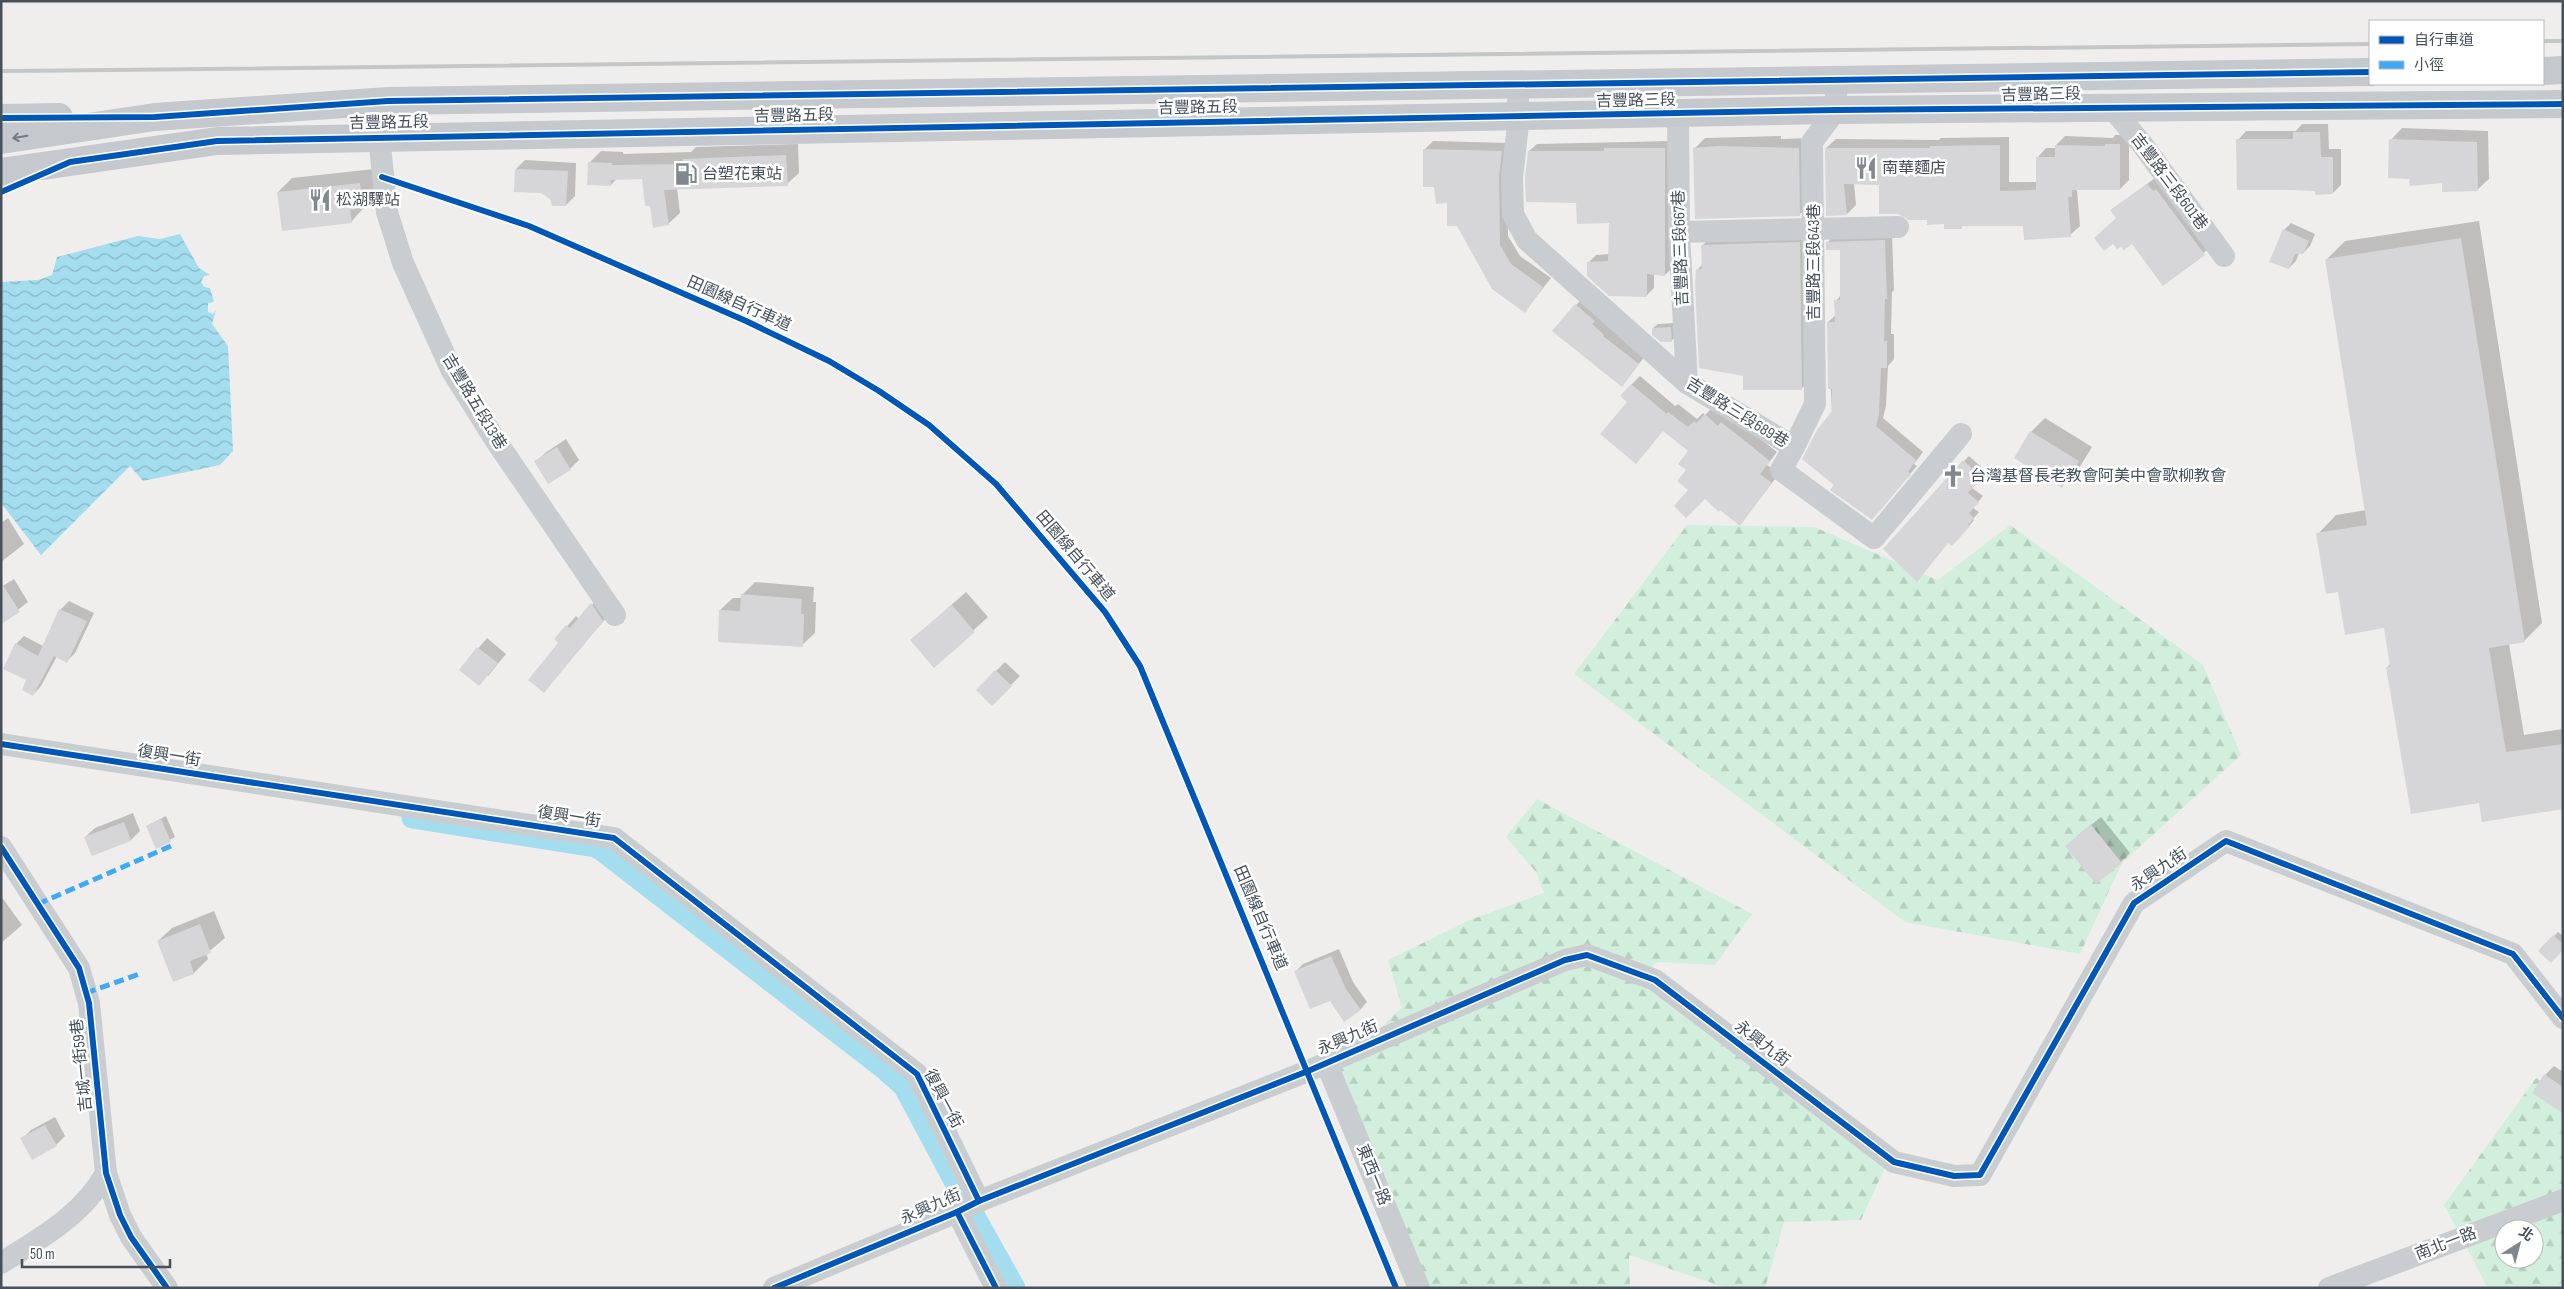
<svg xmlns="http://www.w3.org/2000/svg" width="2564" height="1289" font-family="'Sofia Sans Condensed','Noto Sans TC',sans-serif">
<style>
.forest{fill:url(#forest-firs);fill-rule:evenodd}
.water{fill:url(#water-waves)}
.shadow{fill:#0003}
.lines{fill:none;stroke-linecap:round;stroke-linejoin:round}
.canal{stroke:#a4ddee;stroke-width:21}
.building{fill:#d6d6d8}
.minor{stroke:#cacdcf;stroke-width:22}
.major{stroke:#c5c9cd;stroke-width:28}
.rail{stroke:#c4c6c8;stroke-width:4}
.quiet{stroke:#3fa9f5;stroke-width:5;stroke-dasharray:10 5;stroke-linecap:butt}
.cycleway-casing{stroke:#fff;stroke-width:9}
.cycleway{stroke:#0057b8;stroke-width:6}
.oneway{stroke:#727a83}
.labels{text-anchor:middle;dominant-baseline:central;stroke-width:5;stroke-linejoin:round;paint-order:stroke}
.street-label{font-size:16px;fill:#45505b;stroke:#fff}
.poi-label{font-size:16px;fill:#45505b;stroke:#fff;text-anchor:start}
</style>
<defs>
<pattern id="forest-firs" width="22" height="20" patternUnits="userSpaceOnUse" patternTransform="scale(1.25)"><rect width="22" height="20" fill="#d1efdc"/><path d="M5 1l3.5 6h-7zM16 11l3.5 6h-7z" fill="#b5cfbf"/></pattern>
<pattern id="water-waves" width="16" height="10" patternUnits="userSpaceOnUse" patternTransform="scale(1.25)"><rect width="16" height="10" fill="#a4ddee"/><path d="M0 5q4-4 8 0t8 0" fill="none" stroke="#87b6c4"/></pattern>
</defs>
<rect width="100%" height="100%" fill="#efeeed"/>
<!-- forest -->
<g class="forest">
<path d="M1687,525l127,2 124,53 72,-55 193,140 38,90 -119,108 -42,91 -175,-32 -331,-248z"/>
<path d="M1537,799l215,115 -37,51 -56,-3 -5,2 -3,6 237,191 -27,59 -77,2 -19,66h-38l-98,-33 1,33h-203l-87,-220 62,-61 -14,-47 82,-40 74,-27 -8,-21 -30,-35z"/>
<path d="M2536,1078l27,15v195h-75l-44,-83zM2504,1229h30v30h-30z"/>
</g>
<!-- water -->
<path class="water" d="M180,234l19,34 11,7 -6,1 -3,6 3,5 6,1 4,14 -6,1v9l5,2 3,-4 -4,14 16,22 5,105 -13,14 -77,16 -13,-15 -89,89 -40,-52v-221l37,-2 14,-5 5,-18 81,-21 22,3z"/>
<!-- shadow -->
<g class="shadow">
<path d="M2302,124h26l1,25h12v36l-8,8 -17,-3 -78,-50 8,-9h50z"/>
<path d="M2402,128l86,3 1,48 -12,11 -34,-8 -32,-4 -20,-38z"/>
<path d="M2115,135h14v45l-9,9 -41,-1 -2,2 3,36 -10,9 -46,-10h-60l-3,3 -33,-9 -48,-35 -26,-1 2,22 -9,9h-20l-1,-66 10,-9 103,1 2,-2 68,-1v45h28v-24l9,-10h10v-3l9,-9 48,2z"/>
<path d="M1781,136v3l28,-1v67l-10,10 -104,-67 10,-10z"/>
<path d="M1433,141l77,2 -3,25 1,68 12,20 31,22 -26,33 -90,-125 -11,-36z"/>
<path d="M1672,141l1,126 -8,8 -11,-1v14l-8,8 -58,-33 8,-8 13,-1 2,-32 -33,-20 -49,-51 8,-7z"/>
<path d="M798,144l1,29 -12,11 -110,4 3,25 -12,11 -17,-20 -8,-26h-26l-6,7 -22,-22 12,-12 22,1v2l68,-2 5,-5z"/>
<path d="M525,160l51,3 -1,33 -9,9 -15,-7 -35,-29z"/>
<path d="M374,169l3,24 -26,29 -73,-30 14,-14z"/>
<path d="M2155,178l56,69 -48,37 -51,-74z"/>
<path d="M2479,221l63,402 -18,18 -15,3 15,91 39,-6v79l-83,-6 -92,-135 2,-3 -5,-37 -46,-37 -21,-56 18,-19 30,-5 -39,-251 18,-18z"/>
<path d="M2291,223l24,11 -5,12 -7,7h-4l-3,8 -7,7 -5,-38z"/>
<path d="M1892,234l2,56 -2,2 -1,42h3v25l-6,7 -2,40 -3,12 40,34 -9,12 3,2 -38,45 -44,-26 -7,-163 8,-7v-14l5,-6v-46l-13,-7 7,-7z"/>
<path d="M1808,235l2,145 -9,9 -57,-14 -47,-105 6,-6v-19l8,-8z"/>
<path d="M1584,297l62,58 -24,30 -46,-80z"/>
<path d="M1675,323v14l-4,4 -18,-13 5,-4z"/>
<path d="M1640,376l35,30 3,-2 19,15 6,-6 2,2 9,-9 16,9 47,37 -10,13 12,9 -39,50 -35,-27 -15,-7 -2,-20 2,-19 -61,-49 2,-17z"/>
<path d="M2045,418l47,29 -16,26 -14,13 -31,-54z"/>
<path d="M566,439l13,21 -9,9 -34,-7 9,-9z"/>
<path d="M1969,456l18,16 -15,16 11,8 -10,12 6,4 -6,7 1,1 -17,20 -8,1 15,-80z"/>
<path d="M8,518l16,26 -23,18v-39z"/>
<path d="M14,579l14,23 -27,21v-36z"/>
<path d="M755,582l59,5 -1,15h3l-1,31 -13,12 -82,-35 13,-12h9v-3z"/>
<path d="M966,592l22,25 -54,49 -22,-26z"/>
<path d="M601,595l11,16 -68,80 15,-48 -3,-4 20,-23 3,3z"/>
<path d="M69,601l25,12 -19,40 -8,8 -10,-5 -16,30 -8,9 -17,-51 8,-8 19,10 17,-36z"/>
<path d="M487,638l19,16 -18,22 -28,-6z"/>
<path d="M1005,662l15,14 -28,28 -15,-14z"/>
<path d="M133,813l7,18 -9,9 -39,15 -7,-18 10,-9z"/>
<path d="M166,816l9,21 -18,10 -10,-21z"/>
<path d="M2101,817l29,36 -9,9 -45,-25z"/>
<path d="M1,896l21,29 -21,18z"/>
<path d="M214,911l11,27 -19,16 2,5 -14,14 -20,8 -16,-40 14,-13z"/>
<path d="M2558,932l5,4v13l-23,2z"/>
<path d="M1339,949l14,33 14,20 -7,8 -30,-11 -34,-28 7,-7z"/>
<path d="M2554,1066l9,6v37l-18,-34z"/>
<path d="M55,1117l10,19 -9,9 -34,-6 9,-9z"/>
</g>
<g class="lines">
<!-- canal -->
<g class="canal">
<path d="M412,818l183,29 7,4 282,218 20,18 57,107"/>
<path d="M973,1213l42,75"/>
</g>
</g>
<!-- building -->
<g class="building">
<path d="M2293,132h27l1,25h12v37l-18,1v-4l-23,-1h-55l-1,-51h57z"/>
<path d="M2389,139l88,3 1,49 -36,1v-9l-32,3 -1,-7 -21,-1z"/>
<path d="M2105,144h15v46h-48v7h-4l3,40 -47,3 -1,-14h-61v3h-18v-5l-17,1v-5h-18l-11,-6h-19v-29l-35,-1 3,31 -21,1 -1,-68h105v-2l70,-1v46l36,-1v-33h19v-12l50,1z"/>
<path d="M1717,146l82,2 1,68 -105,3 -2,-71z"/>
<path d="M1604,148h61v128l-18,-2v23l-38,-1 -22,-20v-14l21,-1 1,-38 -32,1 -1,-21 -50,-1 -1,-24 3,-27h76z"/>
<path d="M1423,149l79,2 -3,26 1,68 11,19 32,23 -18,26 -33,-24 -35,-63h-10v-23l-11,1 -2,-17h-11z"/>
<path d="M786,155l2,31 -124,4 5,35 -16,3 -3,-22h-5l-3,-27 -31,1v6l-24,-1 1,-23 24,1v2l71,-1v-5z"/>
<path d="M515,169l53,2 -2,35h-14l-2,-7 -9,-6 -27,-1z"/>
<path d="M360,183l3,25 -13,2 2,13 -70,8 -5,-39z"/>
<path d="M2147,184l6,7 3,-2 49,66 -42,31 -31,-42 -8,6 -3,-3 -4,2 -4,-5 -9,7 -10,-13 22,-20 -6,-8z"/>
<path d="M2283,229l26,12 -6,13h-8l-6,15 -20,-7z"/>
<path d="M2461,238l64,404 -36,6 17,104 57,-8v65l-81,13 -3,-19 -68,11 -25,-147 4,-1 -6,-38 -39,7 -7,-43 -12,2 -10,-61 51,-8 -42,-266z"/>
<path d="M1885,240l2,59h-2l-1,42h3v27h-6l-2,47 -3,11 40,34 -8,12 3,2 -39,46 -42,-30 4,-5 -32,-26 15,-29 15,-19v-22h-4l-1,-67h8l-1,-22h6v-50h-14v-8z"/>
<path d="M1800,242l2,148h-59v-14l-44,-8 -4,-83 1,-16h6l-1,-24z"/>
<path d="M1575,304l20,17 -3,3 12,11 -1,1 36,28 -17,23 -70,-56z"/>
<path d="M1671,327l1,15h-11l-9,-7v-7z"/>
<path d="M1631,384l36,30 1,-2 20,15 6,-6 2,2 9,-9 13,12 3,-4 49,39 -10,13 12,9 -32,43 -20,-16 -1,2 -14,-13 -19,19 -12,-12 14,-16 -11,-9 9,-11 -8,-6 10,-13 -25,-20 -27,33 -36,-30 27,-32 -7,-6z"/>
<path d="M2030,431l49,30 -17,27 -48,-30z"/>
<path d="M557,447l14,23 -23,14 -14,-23z"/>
<path d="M1963,460l19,18 -14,15 11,9 -10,11 5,5 -6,7 2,1 -18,20 -4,-3 -31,39 -34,-33z"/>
<path d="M1,582l19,30 -19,12z"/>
<path d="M741,594l61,5 -1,15h3l-1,33 -85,-5 1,-32 21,1z"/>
<path d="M591,603l12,18 -59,72 -16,-13 30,-37 -4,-4 12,-14 4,3z"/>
<path d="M952,605l23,27 -41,36 -24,-28z"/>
<path d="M59,609l28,12 -20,42 -13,-7 -21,40 -11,-6 4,-10 -23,-11 12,-26 23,13z"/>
<path d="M477,647l21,16 -19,23 -20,-16z"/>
<path d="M995,670l17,16 -20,20 -16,-16z"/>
<path d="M161,819l10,23 -15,7 -10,-23z"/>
<path d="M124,822l7,19 -39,15 -8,-19z"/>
<path d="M2091,825l31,38 -26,21 -31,-38z"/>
<path d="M200,924l11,29 -21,8 4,13 -21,8 -16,-41z"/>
<path d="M2553,935l10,9v6l-12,13 -13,-12z"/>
<path d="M1331,956l15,33 15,21 -17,12 -14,-21 -20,8 -16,-38z"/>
<path d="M2544,1074l19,13v26l-31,-20z"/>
<path d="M45,1125l12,21 -25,14 -12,-22z"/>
</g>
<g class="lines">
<!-- minor -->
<g class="minor">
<path d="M1517,84l2,32 -7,61 1,37 14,26 160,143 107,64 -13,23 93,68 87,-104"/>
<path d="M2112,108l30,36 82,112"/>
<path d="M1678,114l1,118 8,151"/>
<path d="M379,137l8,75 16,51 49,108 42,67 121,177"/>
<path d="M1679,232l219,-5"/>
<path d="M1794,447l21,-43 -3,-262 24,-32v-30"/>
<path d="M1,744l613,94 303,236 62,127"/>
<path d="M1,847l78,121 10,35 17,170 14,42 11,22 36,51"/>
<path d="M1326,1062l93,226"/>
<path d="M957,1212l39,76"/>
<path d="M1,1263c40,-25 82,-48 105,-90"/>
<path d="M774,1288l183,-76 22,-11 329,-130 257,-111 22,-5 68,25 239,182 60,14 26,-1 154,-272 92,-62 287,113 50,64"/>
<path d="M2329,1288l234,-88"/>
</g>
<!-- major -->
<g class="major">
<path d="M2543,71l20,-1"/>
<path d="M1,118l58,-1"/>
<path d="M1,140l154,-23 233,-16 1982,-29"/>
<path d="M1,172l216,-31 1619,-31 727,-6"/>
</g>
<!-- rail -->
<g class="rail">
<path d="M2543,41h20"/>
<path d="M1,71c790,-5 1580,-14 2369,-27"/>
</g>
<!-- quiet -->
<g class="quiet">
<path d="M38,904l133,-58"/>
<path d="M86,993l56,-20"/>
</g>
<defs>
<g id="cycleway">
<path d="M1,118l154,-1 233,-16 1982,-29"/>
<path d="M382,177l147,49 217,95 83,40 50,30 50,34 67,59 109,128 35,54 256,622"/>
<path d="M1,192l69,-30 147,-21 1619,-31 727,-6"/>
<path d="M1,744l613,94 303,236 62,127"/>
<path d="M1,847l78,121 10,35 17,170 14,42 11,22 36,51"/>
<path d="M957,1212l39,76"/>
<path d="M774,1288l183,-76 22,-11 329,-130 257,-111 22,-5 68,25 239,182 60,14 26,-1 154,-272 92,-62 287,113 50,64"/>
</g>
</defs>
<!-- cycleway casing -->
<use href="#cycleway" class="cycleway-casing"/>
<!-- cycleway -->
<use href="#cycleway" class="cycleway"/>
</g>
<!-- one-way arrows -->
<defs><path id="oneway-shaft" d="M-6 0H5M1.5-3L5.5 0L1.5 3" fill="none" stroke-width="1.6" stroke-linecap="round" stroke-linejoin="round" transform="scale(1.25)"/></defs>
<use class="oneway" href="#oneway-shaft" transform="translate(20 137) rotate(171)"/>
<!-- icons -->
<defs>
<symbol id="restaurant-bare" viewBox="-9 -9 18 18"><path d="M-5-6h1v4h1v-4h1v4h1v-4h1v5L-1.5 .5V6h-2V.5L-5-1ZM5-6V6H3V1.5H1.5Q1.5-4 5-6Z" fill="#80878e" stroke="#fff" stroke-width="2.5" paint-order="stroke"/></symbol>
<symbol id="fuel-bare" viewBox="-9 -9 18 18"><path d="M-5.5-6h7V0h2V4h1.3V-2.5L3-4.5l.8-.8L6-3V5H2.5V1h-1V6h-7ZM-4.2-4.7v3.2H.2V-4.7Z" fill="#80878e" stroke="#fff" stroke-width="2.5" paint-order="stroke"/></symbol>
<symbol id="church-bare" viewBox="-9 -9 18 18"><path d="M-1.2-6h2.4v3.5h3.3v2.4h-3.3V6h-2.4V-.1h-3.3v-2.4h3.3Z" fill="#80878e" stroke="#fff" stroke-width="2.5" paint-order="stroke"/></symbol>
</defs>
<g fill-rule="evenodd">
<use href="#restaurant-bare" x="1850" y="152" width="32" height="32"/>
<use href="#fuel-bare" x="670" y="158" width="32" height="32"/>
<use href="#restaurant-bare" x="304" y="184" width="32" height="32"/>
<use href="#church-bare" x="1937" y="460" width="32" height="32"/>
</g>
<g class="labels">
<!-- street labels -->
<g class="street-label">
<text transform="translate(2041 95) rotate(-1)">吉豐路三段</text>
<text transform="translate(1636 101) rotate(-1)">吉豐路三段</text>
<text transform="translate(1198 108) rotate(-1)">吉豐路五段</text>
<text transform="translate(794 116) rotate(-1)">吉豐路五段</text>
<text transform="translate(389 123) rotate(-1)">吉豐路五段</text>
<text transform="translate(2169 182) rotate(53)">吉豐路三段601巷</text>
<text transform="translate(1681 248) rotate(-92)">吉豐路三段667巷</text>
<text transform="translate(1814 262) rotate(-90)">吉豐路三段643巷</text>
<text transform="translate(739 304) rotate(24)">田園線自行車道</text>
<text transform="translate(474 402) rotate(59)">吉豐路五段13巷</text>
<text transform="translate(1737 413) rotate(32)">吉豐路三段689巷</text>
<text transform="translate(1075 556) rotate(50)">田園線自行車道</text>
<text transform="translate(169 756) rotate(9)">復興一街</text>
<text transform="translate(569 817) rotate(9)">復興一街</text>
<text transform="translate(2159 870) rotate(-34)">永興九街</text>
<text transform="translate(1260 918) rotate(67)">田園線自行車道</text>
<text transform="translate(1348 1038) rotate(-23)">永興九街</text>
<text transform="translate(1762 1044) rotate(37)">永興九街</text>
<text transform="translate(82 1065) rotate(-96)">吉城一街59巷</text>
<text transform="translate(943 1099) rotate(62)">復興一街</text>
<text transform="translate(1373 1175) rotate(68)">東西一路</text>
<text transform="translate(931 1207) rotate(-24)">永興九街</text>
<text transform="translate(2446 1244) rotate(-21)">南北一路</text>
</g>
<!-- poi labels -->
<g class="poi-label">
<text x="1882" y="168">南華麵店</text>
<text x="702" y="174">台塑花東站</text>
<text x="336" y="200">松湖驛站</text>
<text x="1970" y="476">台灣基督長老教會阿美中會歌柳教會</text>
</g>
</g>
<!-- border -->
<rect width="2564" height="1289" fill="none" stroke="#45505b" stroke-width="5"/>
<!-- legend -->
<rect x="2369" y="20" width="175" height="65" fill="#ffffff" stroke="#b5b9bd"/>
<rect x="2379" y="36" width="25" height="8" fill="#0057b8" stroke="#b5b9bd"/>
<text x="2414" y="45" font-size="15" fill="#45505b">自行車道</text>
<rect x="2379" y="61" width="25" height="8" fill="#3fa9f5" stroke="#b5b9bd"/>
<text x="2414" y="70" font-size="15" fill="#45505b">小徑</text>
<!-- north arrow -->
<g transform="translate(2519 1244) rotate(36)"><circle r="24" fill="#ffffff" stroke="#b5b9bd"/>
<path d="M0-4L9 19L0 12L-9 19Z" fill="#80878e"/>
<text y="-8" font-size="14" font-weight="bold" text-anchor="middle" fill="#45505b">北</text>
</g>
<!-- scale -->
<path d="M22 1259v8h148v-8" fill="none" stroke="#45505b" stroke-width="2.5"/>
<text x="30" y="1259" font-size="15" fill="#45505b" stroke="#ffffff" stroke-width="4" paint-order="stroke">50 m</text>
</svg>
